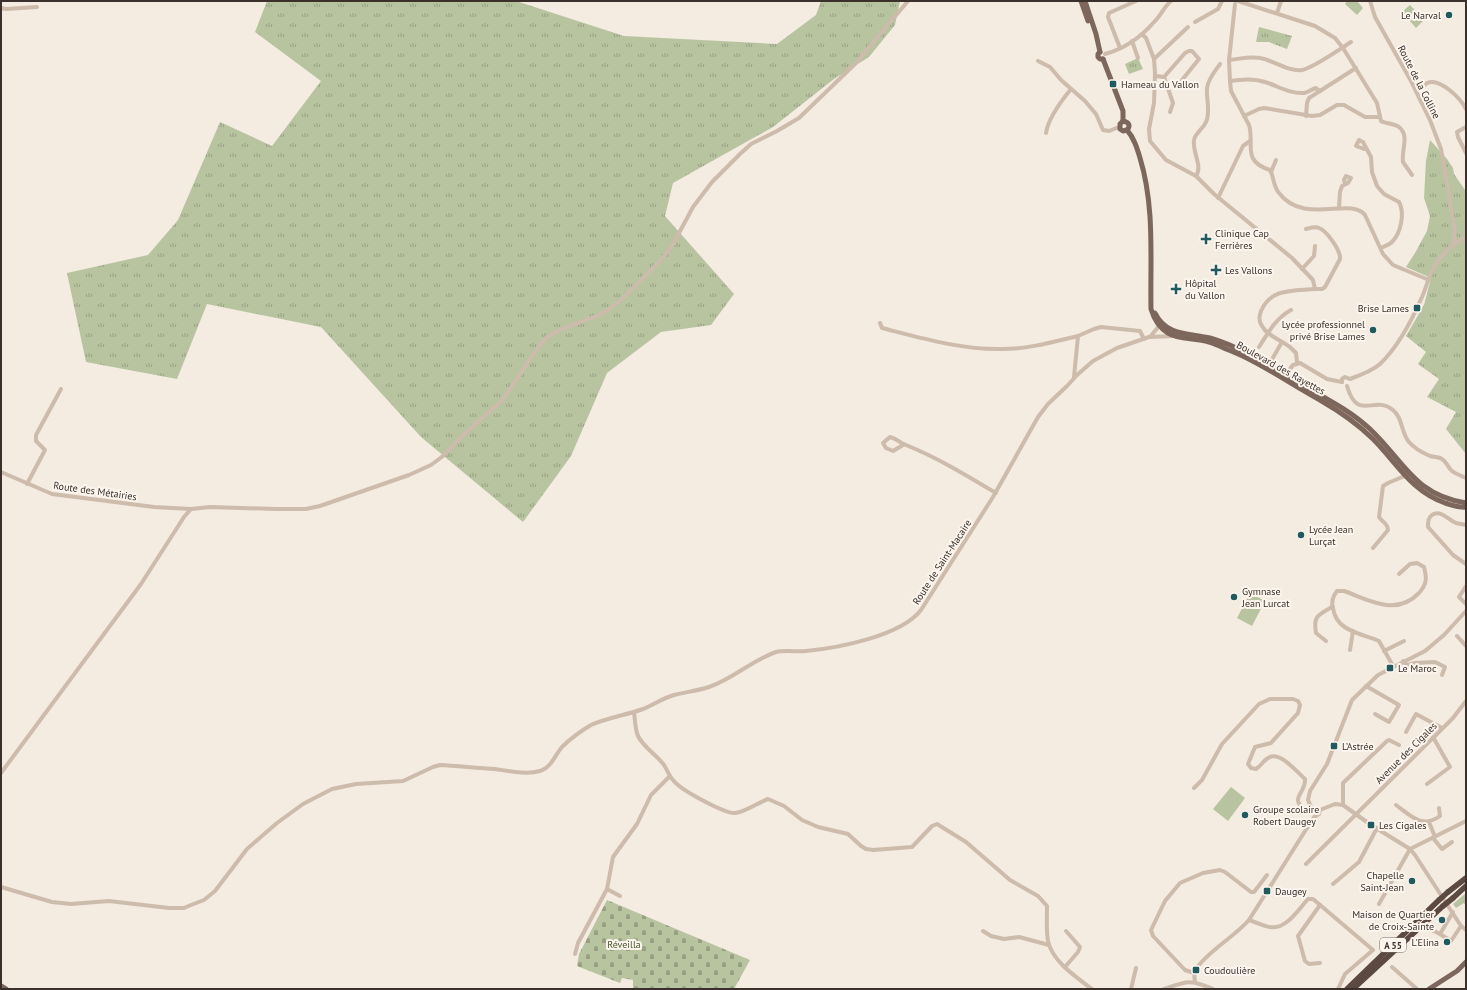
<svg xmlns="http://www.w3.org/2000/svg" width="1467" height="990" font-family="'PT Sans',sans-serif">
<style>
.grass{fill:url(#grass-tufts)}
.cemetery{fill:url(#cemetery-stones)}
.pitch{fill:#b8c4a0}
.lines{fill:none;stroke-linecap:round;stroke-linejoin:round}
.minor{stroke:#cdbbac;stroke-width:4}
.major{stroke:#7d675c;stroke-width:5}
.highway{stroke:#5c4a42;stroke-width:5.5}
.highway-bridge{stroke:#5c4a42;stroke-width:5.5}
.poi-dot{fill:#1f5a5e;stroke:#fbf5ee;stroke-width:1.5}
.labels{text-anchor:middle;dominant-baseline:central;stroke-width:4;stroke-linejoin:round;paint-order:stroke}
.shield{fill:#fbf5ee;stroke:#756b66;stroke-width:1}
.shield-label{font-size:9px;font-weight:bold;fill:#3b302b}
.poi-label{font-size:10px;fill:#3b302b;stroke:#fbf5ee;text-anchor:start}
.street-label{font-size:10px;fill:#3b302b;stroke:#fbf5ee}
.park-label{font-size:10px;fill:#4a5a2e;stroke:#fbf5ee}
</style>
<defs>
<pattern id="grass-tufts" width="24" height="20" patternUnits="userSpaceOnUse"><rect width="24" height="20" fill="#b8c4a0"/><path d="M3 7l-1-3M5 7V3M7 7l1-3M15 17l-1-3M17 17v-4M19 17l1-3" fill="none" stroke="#97a083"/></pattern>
<pattern id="cemetery-stones" width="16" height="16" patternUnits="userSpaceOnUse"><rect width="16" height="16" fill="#b8c4a0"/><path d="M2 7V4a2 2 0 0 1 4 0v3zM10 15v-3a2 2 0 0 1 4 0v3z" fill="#97a083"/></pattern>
</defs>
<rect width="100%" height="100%" fill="#f4ebe1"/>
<!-- grass -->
<g class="grass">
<path d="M267,1h249l108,35 153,8 39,-29 5,-14h79l-5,24 -26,32 -35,22 -61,48 -100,56 -8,33 69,78 -23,31 -50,7 -54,41 -36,83 -48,66 -102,-85 -100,-110 -114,-23 -30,75 -91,-17 -19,-89 81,-18 30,-35 42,-98 52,24 49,-65 -66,-49z"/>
<path d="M1259,27l33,9 -5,13 -18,-7h-13z"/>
<path d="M1138,58l5,11 -14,5 -4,-10z"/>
<path d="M1430,140l17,19 6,9 1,6 11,16 1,-1v265l-20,-25 10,-17 -29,-15 12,-18 -21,-15 8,-12 -20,-16 18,-31 7,-27 -25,-11 9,-14 12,-22 3,-15 -6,-18 2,-37z"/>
<path d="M1466,893v13l-2,-3 -8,5 -3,-4z"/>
</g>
<!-- cemetery -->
<path class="cemetery" d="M607,900l143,60 -16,29h-101v-9l-11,-2 -2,5 -43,-17 2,-12z"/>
<!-- pitch -->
<g class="pitch">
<path d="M1347,1h10l6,7 -6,7 -12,-11z"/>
<path d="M1410,5l14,15 -8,8 -14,-16z"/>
<path d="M1250,593l15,8 -13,25 -15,-8z"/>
<path d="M1231,787l14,11 -17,23 -15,-12z"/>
</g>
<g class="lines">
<!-- minor -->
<g class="minor">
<path d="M1238,1l77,25 20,12 8,10 34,55 4,18c5,3 13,2 18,6 11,9 2,23 4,35l9,13"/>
<path d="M1370,1l5,16 36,64 19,39 11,29 14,83 -2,12"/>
<path d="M1235,4l-6,56 1,21 1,10 18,34c6,19 -8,36 21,45 4,7 3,16 9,23 25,33 72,3 86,22l18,39 10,11 36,15"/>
<path d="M1,8l5,1 31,-2"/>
<path d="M1277,13l4,-12"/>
<path d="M1195,22l23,-13 4,-8"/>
<path d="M1142,34l4,4 8,21 1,14 -1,30 -5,26 1,12 16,19 30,16 18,18 78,64 21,22 2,9c-22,2 -44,-1 -54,22 -2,5 -2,11 1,15 6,11 22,15 30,23l4,4 1,9"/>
<path d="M1132,41l6,17"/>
<path d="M1120,48l-12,-31 1,-4 27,-12"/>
<path d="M1105,54c19,-5 37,-18 50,-33 6,-6 9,-14 16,-20"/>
<path d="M1154,59l34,-32"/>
<path d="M1229,60c10,-1 21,-4 31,-2 13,2 28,14 42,12 11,-2 38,-21 49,-28"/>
<path d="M1038,61l12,6 11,13 24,21 11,13 7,16 6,1 10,-4"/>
<path d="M1156,76l8,1 21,-24 4,-2h3l7,8 -17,21"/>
<path d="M1164,77l9,26 -3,9"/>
<path d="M1230,81c12,-2 23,-3 35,1 13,4 25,12 39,11 5,-1 8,-4 12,-5l4,3"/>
<path d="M1417,91c3,-2 7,-6 10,-8 13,-6 34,16 39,26"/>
<path d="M1244,116l15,-7 5,-1 48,8 8,-1 17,-10h7l21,12h15"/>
<path d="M1306,116l1,-13 2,-5 47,-30"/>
<path d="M1466,127l-9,5 1,5 8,16"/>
<path d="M1046,133c2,-14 16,-33 25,-44"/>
<path d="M1365,147l-1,2 -8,-3 3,-6 4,2 8,15 1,15 5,14 7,8 15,8c6,11 2,31 -7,40 -3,3 -7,4 -11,6"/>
<path d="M1271,172l5,-12"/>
<path d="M1196,176c7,-10 -4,-24 -2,-36 1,-7 9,-11 12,-18 5,-10 0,-23 1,-34 1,-9 8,-17 13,-24"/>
<path d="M1218,198l25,-52 7,-5"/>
<path d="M1339,208l1,-16 2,-6 6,-3 3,-5 -5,-2 -2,4 1,4"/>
<path d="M1306,229c4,-1 9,-3 13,-1 8,3 22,23 21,31l-15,28 -3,2h-7"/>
<path d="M1302,269l12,-13 1,-10"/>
<path d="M880,323l2,5c39,10 80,22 121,21 25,0 50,-7 75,-13"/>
<path d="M1150,337l9,-11h3"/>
<path d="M1259,347c9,-14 17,-29 32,-37"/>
<path d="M1271,361l11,-19"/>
<path d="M1074,377l4,-41 16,-7 7,-2 39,4 4,8"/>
<path d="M1284,377l9,-12 7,-2 27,16 15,3"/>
<path d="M1350,379c11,-4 22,-8 30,-15 19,-18 32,-44 42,-67 4,-9 6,-18 10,-26 7,-15 20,-27 34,-34"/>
<path d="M1342,382v-3l3,-2 5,2"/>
<path d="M1347,386c11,37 27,8 46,24 10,8 8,23 16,32 5,6 14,11 21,14 4,1 9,1 12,3 5,3 6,9 10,12 4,3 10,5 14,7"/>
<path d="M903,445l-10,6 -7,-3 -3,-5 7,-6c8,2 9,6 16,8 32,13 60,30 90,48"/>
<path d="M1,472l51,22 102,13 37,2 19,-2 66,2h30l14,-3 89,-31 22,-10 12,-9 21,-22 38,-33 34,-51 10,-12 13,-8 43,-16 18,-13 40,-40 11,-13 22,-41 19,-25 28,-28 11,-10 26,-13 22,-13 56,-54 53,-63"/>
<path d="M27,484l18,-34 -9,-9v-6l25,-46"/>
<path d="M1466,525c-3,-1 -7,-1 -10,-2 -8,-3 -15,-14 -24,-8 -4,3 -4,7 -4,12l25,28 13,9"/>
<path d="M1373,548l15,-18c0,-7 -6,-8 -9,-13l4,-31 5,-3 19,-8"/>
<path d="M1466,586l-7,11 7,7"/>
<path d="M1457,636l9,10"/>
<path d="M1326,641l-10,-8c-3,-17 2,-18 16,-26"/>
<path d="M1350,650l3,-19"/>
<path d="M1384,651l20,-10"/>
<path d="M1403,661l4,4 8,-2 20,-1 10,5 -3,8"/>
<path d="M1393,666l-14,-25c-19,-8 -43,-10 -46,-33 -2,-7 0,-12 4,-17h7c25,9 52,26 75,2 8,-9 8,-15 5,-26l-7,-4 -7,1 -11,10"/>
<path d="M1366,686l33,19 -10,17 -14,-8"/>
<path d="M634,712c1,7 1,17 4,24 6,12 18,18 26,29 5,8 5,13 14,20 8,7 47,29 57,28 11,-1 22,-10 33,-14l16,7 18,14 16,7 30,7 13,12 5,3 7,1 39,-3 20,-21 5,-2 29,18 44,38 28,16 9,10c0,11 -1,24 1,35 4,20 28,36 44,48"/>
<path d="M1406,732l10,-18 26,14"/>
<path d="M1,773l140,-189 43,-67 7,-8"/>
<path d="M1427,784l23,-17 -17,-30"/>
<path d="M1194,788l8,-8 20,-36 37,-40 11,-5h23l5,2 2,4 -2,8 -27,30 -16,4 -7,17 3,4 5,1c5,-3 7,-8 12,-11 11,-8 28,13 37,21 1,16 -19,19 4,33"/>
<path d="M1343,805v-22l44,-42 2,-1 10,5"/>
<path d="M1396,805c15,11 26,24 44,11l-1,-8"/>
<path d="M1311,807l-3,-7 2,-9 17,-27 25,-64 26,-25 47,-24 19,-16 22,-24"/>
<path d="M1320,810l15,-6 8,1 28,20 39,24 5,6 46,71 5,4"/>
<path d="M1429,822l6,15"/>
<path d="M1433,838l9,11 10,-7"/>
<path d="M1306,864l147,-146 13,-17"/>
<path d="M1333,884l26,-22 18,-34"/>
<path d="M1,887l51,15 19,2 38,-3 60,7h15l7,-3 13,-5 11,-9 32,-42 30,-26 26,-19 29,-15 24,-5 47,-3 30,-14 7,-2c18,1 37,3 55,4 14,2 31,6 45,2 11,-3 15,-16 22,-24 8,-8 19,-16 29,-22 16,-7 35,-10 52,-16 10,-4 20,-11 31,-14 11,-3 23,-4 35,-8 24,-8 43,-27 67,-35 9,-2 21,0 30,-1 32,-3 95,-15 115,-41l72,-113 45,-80 10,-13 19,-18 10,-11 16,-14 24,-13 32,-11 25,-1"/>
<path d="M607,889l13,7"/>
<path d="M1379,904l31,-55 56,-28"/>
<path d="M1453,912l-13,22 11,7 10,-15"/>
<path d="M1249,920c7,2 14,6 21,7 16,3 29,-18 38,-28h5l60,51 -28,24 -7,15"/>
<path d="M1430,929l10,5"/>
<path d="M983,931l8,5 13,3 15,-2 30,8"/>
<path d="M575,954l3,-11 29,-54 6,-32 24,-33 14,-29 18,-18"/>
<path d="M1320,963l-11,1 -4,-3 -7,-25 22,-31"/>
<path d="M1065,967l13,-15 2,-5 -14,-16"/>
<path d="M1392,967l25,22"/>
<path d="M1194,973l-9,-3 -32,-34 -2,-6 14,-29 15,-18 23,-10 17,-3 5,2 26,20h3l13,-17"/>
<path d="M1195,981c-1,-4 -1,-8 1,-12 10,-16 38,-32 53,-49l63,-100 2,-3 5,-3 1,-4"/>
<path d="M1131,989l5,-21"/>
<path d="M1164,989c23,-8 26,-10 49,0"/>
</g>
<!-- major -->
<g class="major">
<path d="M1081,1l7,20"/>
<path d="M1085,1l11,33 4,18"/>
<path d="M1100,52l-2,2v3l2,2h3"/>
<path d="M1103,59l20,52v10"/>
<path d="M1123,121l-3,3v5l3,2 4,-1"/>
<path d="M1123,121c6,1 8,5 4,9"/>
<path d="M1127,130c7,8 10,18 13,28 15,49 10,100 11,151 3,10 7,18 17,24 10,6 21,5 32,7 9,1 18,5 26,9 32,12 63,34 94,51 19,11 37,23 53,39 24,24 38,52 72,64 7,2 14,5 21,4"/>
<path d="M1155,313c11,23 34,20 55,25 34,10 64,31 94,48 23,13 47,25 66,43 34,32 44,66 96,74"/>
<path d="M1,986l5,3"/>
<path d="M1429,989l28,-18 9,-9"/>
</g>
<!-- highway -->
<g class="highway">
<path d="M1448,892l18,-14"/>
<path d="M1453,898l13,-12"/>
<path d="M1347,989l92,-89"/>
<path d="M1353,989l90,-83"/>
</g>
<!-- highway-bridge -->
<g class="highway-bridge">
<path d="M1439,900l9,-8"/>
<path d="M1443,906l10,-8"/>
</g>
</g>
<!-- markers -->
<g class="poi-dot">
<circle cx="1449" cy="15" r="4"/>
<rect x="1109" y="80" width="8" height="8" rx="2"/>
<path d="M1204 233h4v4h4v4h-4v4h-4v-4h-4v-4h4z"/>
<path d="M1214 264h4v4h4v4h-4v4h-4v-4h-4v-4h4z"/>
<path d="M1174 283h4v4h4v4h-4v4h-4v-4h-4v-4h4z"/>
<rect x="1413" y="304" width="8" height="8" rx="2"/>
<circle cx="1373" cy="330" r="4"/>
<circle cx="1301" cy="535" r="4"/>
<circle cx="1234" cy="597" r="4"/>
<rect x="1386" y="664" width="8" height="8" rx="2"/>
<rect x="1330" y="742" width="8" height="8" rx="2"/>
<circle cx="1245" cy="815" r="4"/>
<rect x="1367" y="821" width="8" height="8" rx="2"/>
<circle cx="1412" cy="881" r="4"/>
<rect x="1263" y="887" width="8" height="8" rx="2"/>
<circle cx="1442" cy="920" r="4"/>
<circle cx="1447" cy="942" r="4"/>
<rect x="1192" y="966" width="8" height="8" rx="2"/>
</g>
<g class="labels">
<!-- shield labels -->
<rect class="shield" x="1380" y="938" width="26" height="14" rx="3"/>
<g class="shield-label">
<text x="1393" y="945">A 55</text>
</g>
<!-- poi labels -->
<g class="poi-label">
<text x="1441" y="15" text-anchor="end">Le Narval</text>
<text x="1121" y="84">Hameau du Vallon</text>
<text x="1215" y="233">Clinique Cap<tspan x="1215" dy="12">Ferrières</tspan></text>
<text x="1225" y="270">Les Vallons</text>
<text x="1185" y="283">Hôpital<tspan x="1185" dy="12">du Vallon</tspan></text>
<text x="1409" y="308" text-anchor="end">Brise Lames</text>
<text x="1365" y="324" text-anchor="end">Lycée professionnel<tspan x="1365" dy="12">privé Brise Lames</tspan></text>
<text x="1309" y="529">Lycée Jean<tspan x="1309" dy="12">Lurçat</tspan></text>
<text x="1242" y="591">Gymnase<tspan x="1242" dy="12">Jean Lurcat</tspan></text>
<text x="1398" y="668">Le Maroc</text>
<text x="1342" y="746">L’Astrée</text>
<text x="1253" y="809">Groupe scolaire<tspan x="1253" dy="12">Robert Daugey</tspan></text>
<text x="1379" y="825">Les Cigales</text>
<text x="1404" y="875" text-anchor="end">Chapelle<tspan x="1404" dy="12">Saint-Jean</tspan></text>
<text x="1275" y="891">Daugey</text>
<text x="1434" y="914" text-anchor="end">Maison de Quartier<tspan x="1434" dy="12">de Croix-Sainte</tspan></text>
<text x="1439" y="942" text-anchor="end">L'Elina</text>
<text x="1204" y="970">Coudoulière</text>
</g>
<!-- street labels -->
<g class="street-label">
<text transform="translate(1419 82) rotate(63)">Route de la Colline</text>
<text transform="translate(1281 368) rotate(29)">Boulevard des Rayettes</text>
<text transform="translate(95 491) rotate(8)">Route des Métairies</text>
<text transform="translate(942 562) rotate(-57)">Route de Saint-Macaire</text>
<text transform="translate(1406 753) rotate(-45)">Avenue des Cigales</text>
</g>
<!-- park labels -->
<g class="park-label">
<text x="624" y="944">Réveilla</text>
</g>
</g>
<!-- border -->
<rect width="1467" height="990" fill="none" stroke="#3b302b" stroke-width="4"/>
</svg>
